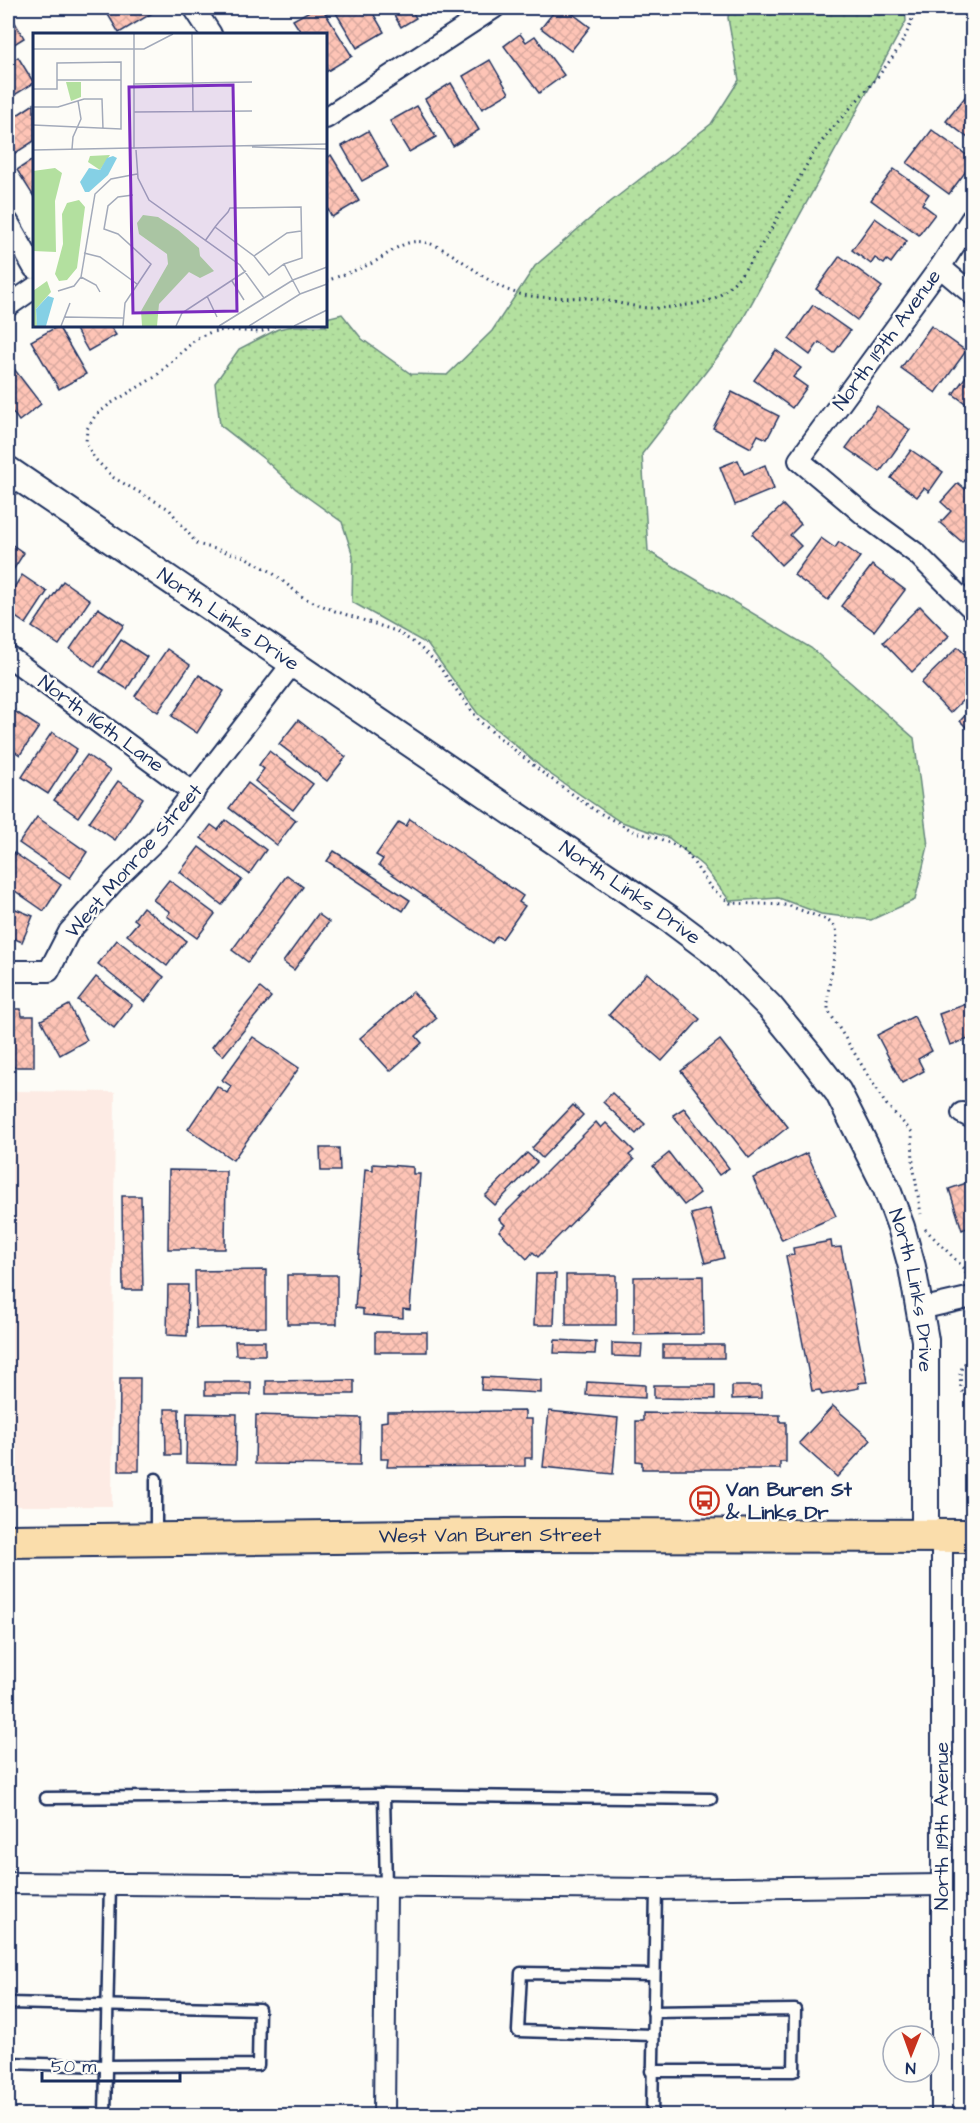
<svg xmlns="http://www.w3.org/2000/svg" width="980" height="2123" font-family="'Architects Daughter',sans-serif">
<style>
.built{fill:#fdebe4}
.grass{fill:url(#grass-dots);stroke:#67887e;stroke-width:1.5}
.building{fill:url(#building-cross-hatch);stroke:#1b2f5e;stroke-width:1.5}
.lines{fill:none;stroke-linecap:round;stroke-linejoin:round}
.service-casing{stroke:#1b2f5e;stroke-width:15}
.minor-casing{stroke:#1b2f5e;stroke-width:24}
.tertiary-casing{stroke:#1b2f5e;stroke-width:30}
.primary-casing{stroke:#1b2f5e;stroke-width:36}
.path{stroke:#1b2f5e;stroke-width:3;stroke-dasharray:1.5 4.5;stroke-linecap:butt}
.service{stroke:#fdfcf7;stroke-width:10}
.minor{stroke:#fdfcf7;stroke-width:20}
.tertiary{stroke:#fdfcf7;stroke-width:26}
.primary{stroke:#faddab;stroke-width:32}
.labels{text-anchor:middle;dominant-baseline:central;stroke-width:5;stroke-linejoin:round;paint-order:stroke}
.street-label{font-size:20px;fill:#1b2f5e;stroke:#fdfcf7}
.poi-label{font-size:20px;font-weight:bold;fill:#1b2f5e;stroke:#fdfcf7;text-anchor:start}
.inset-road{fill:none;stroke:#a3aaba;stroke-width:1.5}
.view{fill:#7b2cbf;fill-opacity:0.15;stroke:#7b2cbf;stroke-width:3}
.inset-edge{fill:none;stroke:#1b2f5e;stroke-width:3}
</style>
<defs>
<pattern id="grass-dots" width="8" height="8" patternUnits="userSpaceOnUse" patternTransform="scale(1.5)"><rect width="8" height="8" fill="#b3e09f"/><path d="M2 2h.1M6 6h.1" fill="none" stroke="#99c08b" stroke-width="1.8" stroke-linecap="round"/></pattern>
<pattern id="building-cross-hatch" width="8" height="8" patternUnits="userSpaceOnUse" patternTransform="scale(1.5)"><rect width="8" height="8" fill="#fec4b6"/><path d="M0 0l8 8M0 8l8-8" fill="none" stroke="#d9a99f"/></pattern>
</defs>
<rect width="100%" height="100%" fill="#fdfcf7"/>
<filter id="ink" filterUnits="userSpaceOnUse"><feTurbulence type="fractalNoise" baseFrequency=".0167" numOctaves="2"/><feDisplacementMap in="SourceGraphic" scale="12" xChannelSelector="R" yChannelSelector="G"/><feConvolveMatrix kernelMatrix="1 2 1 2 8 2 1 2 1" color-interpolation-filters="sRGB"/></filter>
<g filter="url(#ink)">
<!-- built -->
<path class="built" d="M8,1091l107,1 -3,414h-104z"/>
<!-- grass -->
<path class="grass" d="M729,8h176l1,13 -173,316 -91,117 6,97 163,97 103,90 14,108 -13,54 -44,20 -50,-6 -42,-16 -49,3 -27,-35 -34,-28 -50,-17 -72,-49 -69,-58 -51,-70 -75,-42 1,-46 -11,-34 -46,-33 -32,-30 -44,-34 -5,-42 24,-34 39,-20 15,-3h33v-8l16,-4 20,25 49,35 36,1 45,-44 43,-65 65,-56 111,-86 28,-44 -11,-62z"/>
<!-- building -->
<g class="building">
<path d="M104,8h47l3,4 -35,21z"/>
<path d="M315,8h7l30,48 -26,16v-38h-24l-9,-14z"/>
<path d="M333,8h37l14,24 -27,16z"/>
<path d="M390,8h23l-2,1 5,9 -15,9z"/>
<path d="M557,8h8l25,19 -19,24 -30,-23z"/>
<path d="M9,12l15,26 -16,10v-35z"/>
<path d="M520,34l6,8 9,-6 29,39 -25,18 -35,-47z"/>
<path d="M18,57l16,26 -26,16v-35z"/>
<path d="M490,60l19,33 -27,16 -19,-33z"/>
<path d="M451,83l28,47 -26,16 -28,-47z"/>
<path d="M969,92l3,2v47l-26,-20z"/>
<path d="M34,104v37l-23,15 -3,-7v-28z"/>
<path d="M417,106l19,31 -27,15 -19,-31z"/>
<path d="M932,130l40,29v4l-23,31 -42,-31z"/>
<path d="M368,131l20,36 -26,14 -20,-35z"/>
<path d="M331,155l28,46 -27,16 -6,-11v-47z"/>
<path d="M34,159v38l-17,-27z"/>
<path d="M894,169l35,25 -7,10 13,10 -16,21 -48,-35z"/>
<path d="M875,218l32,23 -16,22 -4,-3 -3,4 -9,-6 -4,6 -19,-14z"/>
<path d="M840,256l42,31 -25,33 -41,-31z"/>
<path d="M813,305l37,26 -16,22 -15,-11 -9,13 -21,-16z"/>
<path d="M58,326l28,48 -27,15 -28,-48z"/>
<path d="M74,326h36l6,9 -28,16z"/>
<path d="M931,326l35,25 -30,42 -35,-25z"/>
<path d="M776,350l25,18 -8,9 14,10 -15,21 -38,-28z"/>
<path d="M8,361l33,43 -22,17 -11,-15z"/>
<path d="M972,368v40l-19,-14z"/>
<path d="M732,392l47,24 -12,23 -9,-4 -7,13 -38,-20z"/>
<path d="M877,406l33,24 -30,42 -34,-24z"/>
<path d="M911,450l32,22 -14,20 -5,-4 -7,9 -26,-19z"/>
<path d="M738,460l6,14 21,-9 9,24 -39,16 -15,-38z"/>
<path d="M958,483l14,12v34l-10,13 -22,-19 11,-12 -10,-9z"/>
<path d="M783,505l18,19 -11,11 11,11 -20,19 -29,-31z"/>
<path d="M821,538l14,10 4,-6 21,15 -32,43 -34,-25z"/>
<path d="M8,542l16,11 -16,25z"/>
<path d="M872,565l33,25 -31,41 -33,-25z"/>
<path d="M22,575l25,17 -21,32 -18,-12v-15z"/>
<path d="M63,581l27,19 -31,45 -27,-18z"/>
<path d="M920,606l29,30 -37,36 -29,-30z"/>
<path d="M98,608l26,17 -29,42 -25,-18z"/>
<path d="M121,640l26,17 -20,32 -27,-17z"/>
<path d="M958,647l14,15v29l-22,22 -29,-30z"/>
<path d="M167,649l23,16 -32,47 -23,-16z"/>
<path d="M199,675l25,16 -27,42 -25,-17z"/>
<path d="M972,708v25l-12,-12z"/>
<path d="M13,710l26,17 -19,28 -12,-8v-29z"/>
<path d="M298,720l48,37 -19,24 -48,-37z"/>
<path d="M52,732l25,17 -29,45 -26,-17z"/>
<path d="M269,751l44,33 -20,26 -38,-29 9,-12 -5,-4z"/>
<path d="M87,755l23,16 -32,46 -24,-17z"/>
<path d="M118,781l25,17 -28,42 -26,-18z"/>
<path d="M248,783l48,37 -19,25 -48,-37z"/>
<path d="M37,817l50,35 -17,26 -51,-35z"/>
<path d="M410,819l113,77 -4,6 6,4 -23,33 -5,-3 -5,7 -113,-78 4,-6 -7,-4 23,-33 7,4z"/>
<path d="M226,820l40,30 -17,24 -48,-36 10,-13 7,5z"/>
<path d="M199,847l43,33 -20,25 -42,-33z"/>
<path d="M10,850l51,35 -17,26 -36,-25v-32z"/>
<path d="M334,851l76,49 -7,11 -76,-50z"/>
<path d="M287,875l16,12 -55,75 -16,-12z"/>
<path d="M169,880l46,34 -18,24 -30,-22 3,-4 -17,-12z"/>
<path d="M8,906l25,10 -11,26 -14,-6z"/>
<path d="M143,907l43,34 -19,25 -40,-31 11,-13 -4,-3z"/>
<path d="M318,914l11,8 -35,48 -11,-8z"/>
<path d="M117,940l47,37 -19,25 -47,-38z"/>
<path d="M647,973l53,46 -38,42 -53,-46z"/>
<path d="M96,977l36,28 -18,23 -36,-28z"/>
<path d="M260,988l11,9 -48,59 -11,-9z"/>
<path d="M413,992l24,26 -21,18 6,7 -32,28 -30,-33z"/>
<path d="M972,1002v36l-22,7 -11,-31z"/>
<path d="M69,1005l18,35 -27,15 -19,-35z"/>
<path d="M8,1009h13l1,7h12v51h-26z"/>
<path d="M914,1016l18,35 -14,8 6,12 -22,12 -25,-48z"/>
<path d="M253,1037l46,31 -66,92 -45,-31 29,-43 10,7 4,-7 -9,-6z"/>
<path d="M720,1040l68,87 -39,31 -68,-87z"/>
<path d="M612,1093l33,31 -9,10 -33,-32z"/>
<path d="M573,1105l10,10 -41,43 -10,-10z"/>
<path d="M684,1108l45,60 -10,7 -46,-60z"/>
<path d="M596,1122l5,6 5,-5 28,28 -5,4 5,5 -96,97 -5,-5 -6,7 -28,-28 6,-6 -6,-6z"/>
<path d="M320,1148h19l1,23h-19z"/>
<path d="M527,1153l10,9 -42,43 -10,-9z"/>
<path d="M669,1153l31,40 -16,12 -31,-39z"/>
<path d="M807,1153l29,63 -54,24 -29,-62z"/>
<path d="M373,1164l40,3v7h7l-10,136 -7,-1v9l-40,-3v-6l-8,-1 10,-139 8,1z"/>
<path d="M169,1170l57,1 -1,78h-57z"/>
<path d="M972,1181v45l-10,4 -13,-41z"/>
<path d="M122,1196h19l2,94h-20z"/>
<path d="M710,1209l14,49 -19,5 -14,-49z"/>
<path d="M831,1241l1,7 9,-1 26,135 -9,1 1,5 -37,7 -2,-5 -8,1 -26,-135 8,-1 -1,-7z"/>
<path d="M266,1270v57l-70,1 -1,-57z"/>
<path d="M536,1274h20l-2,51h-20z"/>
<rect x="287" y="1275" width="50" height="49"/>
<rect x="566" y="1275" width="50" height="50"/>
<path d="M703,1276l1,58 -70,1v-58z"/>
<path d="M168,1285h20l-1,51 -20,-1z"/>
<rect x="375" y="1332" width="52" height="20"/>
<path d="M555,1340l41,2 -1,12 -41,-1z"/>
<path d="M235,1341h30v14h-29z"/>
<path d="M612,1343l30,1 -1,13 -29,-1z"/>
<rect x="663" y="1345" width="61" height="13"/>
<path d="M482,1377l59,3v13l-60,-3z"/>
<path d="M120,1378h20l-1,93h-20z"/>
<path d="M354,1380v14h-88v-13z"/>
<rect x="205" y="1382" width="46" height="13"/>
<path d="M587,1382l58,3v13l-59,-3z"/>
<path d="M654,1385h61v14l-61,-1z"/>
<path d="M732,1386h29v12l-29,1z"/>
<path d="M833,1406l38,34 -34,37 -38,-34z"/>
<path d="M165,1409h14l1,46h-14z"/>
<path d="M525,1411v8h7v39h-7v8l-138,1 1,-8h-7v-37l6,-1v-9z"/>
<path d="M549,1411l69,7 -5,56 -70,-7z"/>
<path d="M187,1413l50,1 -1,50 -50,-1z"/>
<path d="M643,1413l137,2v7h6v40h-6v7h-138v-7l-6,-1v-40h7z"/>
<path d="M256,1415l105,3 -1,47 -105,-1z"/>
</g>
<g class="lines">
<defs>
<g id="service">
<path d="M156,1536v-57"/>
<path d="M384,1795l327,4"/>
<path d="M46,1798l338,-3 2,92"/>
<path d="M8,2003l251,6 -1,56 -152,1 -98,-3"/>
<path d="M653,2035l-135,-4 3,-58 133,2"/>
<path d="M651,2071h143l1,-61 -142,2"/>
<path d="M105,2116l5,-232"/>
<path d="M652,2116l4,-227"/>
</g>
<g id="minor">
<path d="M194,8l17,26"/>
<path d="M326,118l168,-110"/>
<path d="M972,218l-32,49 -141,193 69,58 49,36 55,55"/>
<path d="M8,222l26,46"/>
<path d="M940,267l32,27"/>
<path d="M8,306l26,-18"/>
<path d="M8,656l186,137"/>
<path d="M8,971h41l20,-39 47,-53 41,-40 135,-175"/>
<path d="M962,1113l10,5"/>
<path d="M920,1309l52,-12"/>
<path d="M942,1536v580"/>
<path d="M8,1883l648,6 286,-4"/>
<path d="M384,2116l2,-229"/>
</g>
<g id="tertiary">
<path id="s1" d="M8,470l663,450 48,36 51,51 41,50 27,35 48,95 15,40 11,40 13,73v196"/>
</g>
<g id="primary">
<path id="s2" d="M8,1541l498,-6 466,1"/>
</g>
</defs>
<!-- service casing -->
<use href="#service" class="service-casing"/>
<!-- minor casing -->
<use href="#minor" class="minor-casing"/>
<!-- tertiary casing -->
<use href="#tertiary" class="tertiary-casing"/>
<!-- primary casing -->
<use href="#primary" class="primary-casing"/>
<!-- path -->
<g class="path">
<path d="M326,281c14,-5 28,-10 42,-16 15,-6 28,-20 44,-23 28,-5 63,32 87,44 31,17 64,9 98,13 20,3 42,10 62,9 15,-1 45,-4 58,-11 37,-23 73,-107 98,-146 27,-41 94,-94 99,-143"/>
<path d="M274,326l-4,3 -11,3 -33,-2 -15,2 -14,6 -42,39 -45,27 -15,12 -8,13 -1,13 8,16 20,20 55,31 28,35 48,13 25,14 34,27 31,13 61,20 20,13 19,17 45,61 63,51 53,38 39,21 23,6 27,12 26,38 19,15 57,2 40,15 9,7 1,12 -9,54v17l57,93 27,29 1,32 8,50"/>
<path d="M925,1229l40,40 2,11"/>
<path d="M972,1353l-12,18 1,19 11,11"/>
</g>
<!-- service -->
<use href="#service" class="service"/>
<!-- minor -->
<use href="#minor" class="minor"/>
<!-- tertiary -->
<use href="#tertiary" class="tertiary"/>
<!-- primary -->
<use href="#primary" class="primary"/>
</g>
</g>
<!-- icons -->
<defs>
<symbol id="bus-ring" viewBox="-11 -11 22 22"><circle r="9.5" fill="#fdfcf7" stroke="#c8321e" stroke-width="1.5"/><path d="M-5-6H5V4H4V6H2V4H-2V6H-4V4H-5ZM-3.5-4V0h7V-4ZM-3.5 1.2v1.5H-2V1.2ZM2 1.2v1.5H3.5V1.2Z" fill="#c8321e"/></symbol>
</defs>
<g fill-rule="evenodd">
<use href="#bus-ring" x="688" y="1484" width="33" height="33"/>
</g>
<g class="labels">
<!-- street labels -->
<g class="street-label">
<text transform="translate(887 340) rotate(-54)">North 119th Avenue</text>
<text stroke="none"><textPath href="#s1" startOffset="266">North Links Drive</textPath></text>
<text transform="translate(101 724) rotate(36)">North 116th Lane</text>
<text transform="translate(134 861) rotate(-49)">West Monroe Street</text>
<text stroke="none"><textPath href="#s1" startOffset="752">North Links Drive</textPath></text>
<text stroke="none"><textPath href="#s1" startOffset="1256">North Links Drive</textPath></text>
<text stroke="none"><textPath href="#s2" startOffset="482">West Van Buren Street</textPath></text>
<text transform="translate(942 1826) rotate(-90)">North 119th Avenue</text>
</g>
<!-- poi labels -->
<g class="poi-label">
<text x="726" y="1490">Van Buren St<tspan x="726" dy="23">&amp; Links Dr</tspan></text>
</g>
</g>
<!-- overview -->
<g transform="translate(33 33)">
<rect width="294" height="294" fill="#fdfcf7"/>
<path d="M77,122l-10,15 -12,-8 2,-6zM22,135l7,5 -7,28 1,51 -23,-1v-80zM46,167l6,7 -8,61 -10,12 -8,1 -4,-7 8,-30 -1,-30 5,-11zM110,182l15,2 20,13 21,18 1,8 14,15 -14,7 -11,-6 -30,32 -2,22h-15l-1,-15 27,-47 -1,-10 -28,-20 -2,-11zM14,248l4,11 -15,17 1,17h-4v-35z" fill="#b3e09f"/>
<path d="M33,49h15v15l-10,4z" fill="#b3e09f"/>
<path d="M80,123l4,2 -9,17 -19,17h-4l-5,-10 9,-14 11,2 7,-12zM15,263l6,2 -8,28h-9l-1,-17z" fill="#85d0e5"/>
<path class="inset-road" d="M101,1v115M159,1l1,77M0,16h111l29,-15M24,47h64M100,51l119,-2M0,56h24v-26l64,-1v67l-88,-4M0,74h25l26,-8h18l1,30M101,79l118,-1M219,114l75,2M39,116l1,-12 8,-18 -3,-18M0,117l294,-6M103,117l2,28 11,22 91,65 24,33M172,208l10,-14 4,-5 9,-10 2,-4 71,-1 1,51 -18,6 -15,11 -15,-19 -39,-29M51,220l16,4 37,27M221,223l33,-23 14,-2M251,231l16,30M48,244l15,8 4,7M199,248l12,19M25,258l16,-5 7,-9 14,-83 16,-15 26,-5M174,263l10,21M31,284l59,1M28,293l9,-23M90,293l2,-23 26,-39 -33,-30 -14,-5 4,-23 10,-9 15,-2M143,293l6,-13 64,-42M186,293l74,-46 34,-13M216,293l51,-32 27,-10M261,293l33,-16"/>
<path class="view" d="M200,52l4,226 -104,2 -4,-226z"/>
<rect width="294" height="294" class="inset-edge"/>
</g>
<!-- margin -->
<rect width="980" height="2123" fill="none" stroke="#fdfcf7" stroke-width="30"/>
<rect x="15" y="15" width="950" height="2093" fill="none" stroke="#1b2f5e" stroke-width="2" filter="url(#ink)"/>
<!-- north arrow -->
<g transform="translate(911 2054) rotate(181)"><circle r="28" fill="#fdfcf7" stroke="#a3aaba" stroke-width="1.5"/>
<path d="M0-4.5L10 22L0 15L-10 22Z" fill="#c8321e"/>
<text y="-9" font-size="16" font-weight="bold" text-anchor="middle" fill="#1b2f5e">N</text>
</g>
<!-- scale -->
<path d="M42 2072v9h138v-9" fill="none" stroke="#1b2f5e" stroke-width="3"/>
<text x="51" y="2072" font-size="18" fill="#1b2f5e" stroke="#fdfcf7" stroke-width="4.5" paint-order="stroke">50 m</text>
</svg>
